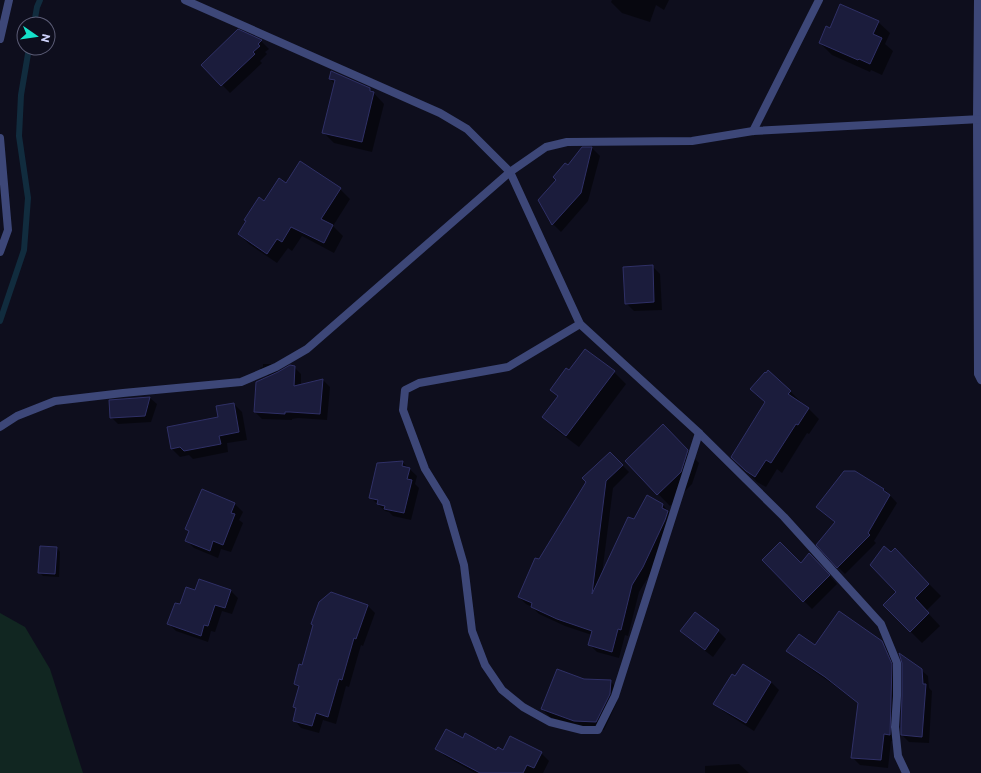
<svg xmlns="http://www.w3.org/2000/svg" width="981" height="773" font-family="Commissioner,sans-serif">
<style>
.green{fill:#112621}
.shadow{fill:#0007}
.lines{fill:none;stroke-linecap:round;stroke-linejoin:round}
.stream{stroke:#112c3e;stroke-width:6}
.building{fill:#1b1c3c;stroke:#2f3066}
.street{stroke:#3d4778;stroke-width:8}
</style>
<rect width="100%" height="100%" fill="#0e0e1d"/>
<!-- green -->
<path class="green" d="M0,613l25,14 25,42 33,104h-83z"/>
<!-- shadow -->
<g class="shadow">
<path d="M612,0h57l-5,10 -8,-5 -6,17 -28,-9 -11,-11z"/>
<path d="M878,22l12,11 -5,11 8,7 -11,24 -11,-5 -1,2 -38,-17 -12,-12 10,-14z"/>
<path d="M238,31l23,10 8,8 -4,3 2,2 -7,7 2,2 -32,30 -27,-28z"/>
<path d="M331,72l39,17 14,15 -12,48 -38,-9 -11,-11 12,-48 -5,-5z"/>
<path d="M583,148h9l8,8 -12,45 -27,31 -8,-8 -14,-24z"/>
<path d="M286,184l54,5 10,10 -17,27 10,10 -9,17 -32,-17 -10,15 -4,-3 -11,15 -28,-19 -10,-10 26,-32z"/>
<path d="M652,266l8,8 2,36 -28,1 -8,-8z"/>
<path d="M585,350l29,22 12,12 -47,63 -24,-18 -11,-12 15,-20 -8,-7 18,-18z"/>
<path d="M263,364h8l8,9 15,-6 7,7v11l22,-5 7,7 -3,33 -29,-2 -6,1v1l-30,-1 -7,-7 14,-35 -9,-9 3,-1z"/>
<path d="M768,372l23,20 10,10 -1,1 9,6 10,10 -10,15 -2,-1 -25,40 -5,-4 -11,18 -9,-5 -25,-26 34,-53v-28z"/>
<path d="M150,398l7,6 -6,18 -33,2 -7,-7 -1,-16z"/>
<path d="M234,404l8,8 5,28 -20,3 1,9 -35,7 -4,-4 -9,2 -8,-8 47,-31z"/>
<path d="M663,426l36,37 -7,21 -22,22 -44,-45z"/>
<path d="M610,453l19,19 -16,16 -11,86 33,-54 28,-15 12,14 -3,8 -22,47 -11,18 -11,44 -3,-1 -6,23 -22,-6 -7,-7 2,-10 -27,-9 -26,-12 -7,-7 -6,-3 -7,-7 21,-36z"/>
<path d="M402,462l15,14 -2,8 4,4 -8,32 -18,-4 -4,-4 -4,-1 -14,-13z"/>
<path d="M884,489l13,14 -23,38 2,2 -31,31 -7,-7 -2,-44 -11,-9z"/>
<path d="M202,490l33,14 8,8 -4,8 4,3 -12,29 -10,-3 -3,9 -24,-10 -8,-8 4,-8 -4,-3z"/>
<path d="M57,548l3,4 -1,25 -16,-1 -4,-4z"/>
<path d="M895,550l46,46 -15,15 14,15 -18,17 -38,-38 13,-13z"/>
<path d="M763,560l38,5 16,-3 20,22 -25,25z"/>
<path d="M195,591h36l7,7 -6,16 -10,-3 -7,21 -4,-1 -3,11 -32,-11 -7,-7 11,-18z"/>
<path d="M367,605l8,8 -12,33 -2,-1 -12,42 -3,-1 -10,38 -13,-4 -4,13 -18,-5 -7,-8 3,-11 -3,-2 6,-18 -5,-5 8,-18z"/>
<path d="M682,631h36l8,8 -13,18 -23,-18z"/>
<path d="M881,642l8,8 10,22 -1,70 -7,-1 -3,27 -28,-3 -8,-8 7,-53 -25,-19 -39,-27 -7,-7 28,-5z"/>
<path d="M921,670l7,6 1,12 3,3 -3,52 -20,-1 -7,-7z"/>
<path d="M735,678l36,4 8,8 -25,41 -31,-20 -8,-8z"/>
<path d="M583,680l27,1 8,8 -1,13 -13,28 -22,-1 -32,-12 -8,-8z"/>
<path d="M463,739l33,13 45,1 8,8 -6,12h-68l-30,-17 -8,-8z"/>
<path d="M739,764l10,9h-44v-7z"/>
</g>
<g class="lines">
<!-- stream -->
<g class="stream">
<path d="M34,24l3,-17 3,-7"/>
<path d="M0,321l24,-71 4,-52 -9,-62 2,-41 8,-47"/>
</g>
</g>
<!-- building -->
<g class="building">
<path d="M840,4l39,17 -6,13 9,4 -12,26 -11,-5 -1,1 -39,-17 7,-17 4,2z"/>
<path d="M238,29l24,11 -4,4 2,2 -7,6 2,2 -34,32 -20,-21z"/>
<path d="M331,71l39,17v3l4,1 -12,50 -40,-9 13,-53 -6,-1z"/>
<path d="M582,147h10l-11,46 -29,32 -14,-25 18,-20 -3,-3 12,-14 3,2z"/>
<path d="M300,161l41,27 -20,31 12,6 -9,18 -33,-16 -9,15 -5,-3 -10,15 -29,-20 8,-13 -2,-1 15,-23 5,4 15,-23 7,5z"/>
<path d="M653,265l1,37 -29,2 -2,-37z"/>
<path d="M585,349l30,22 -49,65 -24,-19 16,-21 -8,-6 16,-22 3,2z"/>
<path d="M290,365l5,1 -1,20 29,-7 -3,35 -30,-2h-5v2l-31,-2 2,-30 22,-10z"/>
<path d="M768,370l23,21 -3,3 21,14 -11,17 -2,-1 -25,39 -5,-3 -11,17 -9,-6 -15,-14 34,-55 -15,-13 15,-17 1,1z"/>
<path d="M150,397l-5,19 -35,2 -1,-18z"/>
<path d="M234,403l5,29 -20,4 2,8 -37,7 -4,-4 -9,2 -4,-22 51,-10 -2,-11z"/>
<path d="M663,424l25,26 -7,22 -24,23 -32,-34z"/>
<path d="M610,452l13,13 -17,16 -14,113 36,-77 6,2 13,-24 16,9 -1,4 6,3 -3,9 -22,47 -11,18 -11,45 -3,-1 -6,23 -24,-7 4,-14 -35,-12 -26,-12 1,-4 -14,-6 17,-39 4,1 47,-77 -4,-4z"/>
<path d="M403,461l-1,5 8,2 -3,11 5,1 -8,33 -20,-4 1,-3 -8,-2 1,-4 -9,-2 8,-35z"/>
<path d="M844,471h11l29,18 -1,1 7,5 -22,38 2,2 -33,33 -21,-23 19,-23 -19,-15z"/>
<path d="M202,489l33,14 -4,10 4,1 -12,31 -10,-4 -3,10 -25,-10 4,-10 -4,-2z"/>
<path d="M780,542l21,21 8,-10 21,22 -27,27 -41,-42z"/>
<path d="M40,546l17,1 -2,27 -17,-1z"/>
<path d="M884,546l7,6 4,-4 34,36 -14,14 14,15 -19,19 -27,-27 13,-13 -26,-27z"/>
<path d="M199,579l32,11 -6,18 -10,-3 -7,21 -4,-1 -3,11 -34,-12 8,-21 5,1 6,-17 9,3z"/>
<path d="M331,592l37,13 -12,34 -2,-1 -12,42 -3,-1 -11,38 -12,-4 -4,13 -19,-5 3,-13 -3,-1 6,-21 -5,-2 5,-20 3,1 11,-40 -2,-1 8,-22z"/>
<path d="M839,611l43,30 10,23 -2,71 -6,-1 -3,26 -30,-2 7,-55 -33,-26 -39,-26 13,-17 16,11z"/>
<path d="M695,612l24,18 -14,20 -25,-19z"/>
<path d="M899,653l23,16 1,15h3l-4,53 -21,-2v-8l1,-31v-33z"/>
<path d="M743,664l28,18 -25,41 -33,-19 19,-30 3,2z"/>
<path d="M557,669l27,10 27,1 -1,14 -14,28 -22,-1 -33,-12z"/>
<path d="M446,729l17,9 2,-5 31,17 2,-3 5,3 7,-14 32,16 -8,16 -7,-3 -4,8h-43l-45,-24z"/>
</g>
<g class="lines">
<!-- street -->
<g class="street">
<path d="M185,0l255,113 27,16 43,43 70,152 119,109 85,84 97,107 16,39v33l-2,31 3,29 8,17"/>
<path d="M978,0l-1,119 1,255 3,6"/>
<path d="M0,39l9,-39"/>
<path d="M753,131l66,-131"/>
<path d="M0,138l8,92 -8,22"/>
<path d="M580,324l-72,43 -89,16 -14,7 -2,20 22,59 21,34 18,62 8,66 13,34 17,25 21,17 27,15 32,8h16l17,-34 84,-263"/>
<path d="M0,427l17,-11 38,-15 68,-8 118,-11 35,-15 31,-18 203,-177 36,-25 21,-5 125,-1 61,-10 228,-12"/>
</g>
</g>
<!-- north arrow -->
<g transform="translate(36 36) rotate(103)"><circle r="19" fill="#0e0e1d" stroke="#5b5c76"/>
<path d="M0-3L7 15L0 10L-7 15Z" fill="#14e1ca"/>
<text y="-6" font-size="11" font-weight="bold" text-anchor="middle" fill="#ced2fb">N</text>
</g>
</svg>
